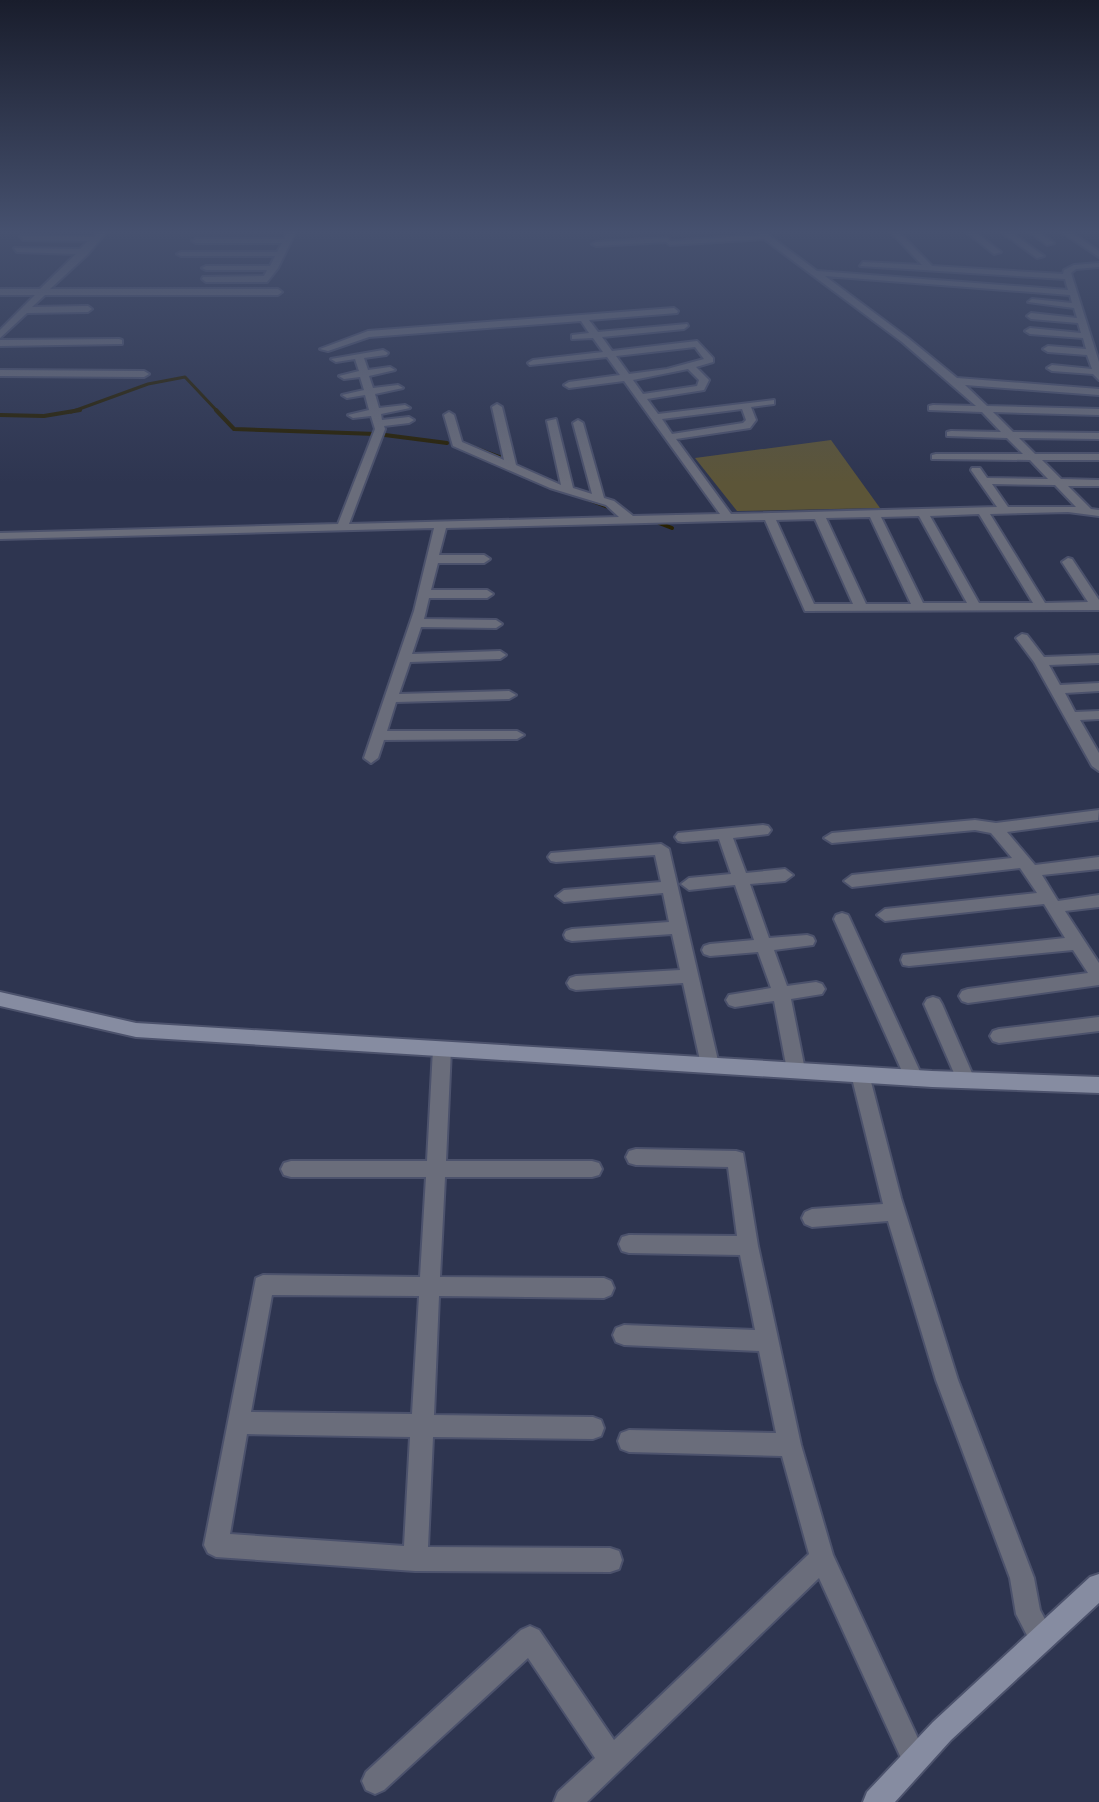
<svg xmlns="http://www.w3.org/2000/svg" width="1099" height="1802" font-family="'Exo 2',sans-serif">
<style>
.green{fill:#5c5538}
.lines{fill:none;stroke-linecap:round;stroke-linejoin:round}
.stream-far1{stroke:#282103;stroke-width:3}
.stream{stroke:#282103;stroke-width:4}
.street-casing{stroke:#4c526c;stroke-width:4}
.secondary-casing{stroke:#4c526c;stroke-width:4}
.street{fill:#6a6d7b;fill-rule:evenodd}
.secondary{fill:#868ca1;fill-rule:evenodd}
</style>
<rect width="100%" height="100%" fill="#2e3550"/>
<!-- green -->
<path class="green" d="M831,440l49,68 -143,3 -42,-53z"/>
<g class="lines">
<!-- stream-far1 -->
<path class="stream-far1" d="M71,412l77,-28 37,-7 33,35"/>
<!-- stream -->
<g class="stream">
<path d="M216,410l18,19 142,5"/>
<path d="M0,415l44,1 36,-6"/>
<path d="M385,435l62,8"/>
<path d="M470,446l32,12"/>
<path d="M587,499l21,8"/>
<path d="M659,523l13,5"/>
</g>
<defs>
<g id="street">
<path d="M99,231h8l-19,23 -38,35h228l4,3 -4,3h-233l-13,12 56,-1 4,3 -4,3 -61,1 -27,25v-8l35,-35h-35v-6h40l36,-35 -59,-2 -3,-4 66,1 8,-8 -65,-1 -3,-4 73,1z"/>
<path d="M288,231h8l-18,37 -11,14h-61l-4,-3 1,-2 61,-1 3,-6h-61l-4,-2 4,-2h64l5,-10h-94l-4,-2 4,-2h96l5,-9h-86l-4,-2 4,-2h88z"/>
<path d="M754,231h9l54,40 251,19 -3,-11 -205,-13 3,-4 59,3 -32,-34h8l34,35 131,8 1,-4 10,-5 25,-2v4l-23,2 -5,4 28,89v18l-6,-6 -41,-3 -5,-3 5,-3 40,4 -5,-14 -39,-3 -5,-3 5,-3 38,3 -3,-11 -53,-4 -5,-3 5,-3 51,5 -3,-10 -47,-4 -4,-3 4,-3 46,5 -3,-10 -46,-6 4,-3 40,4 -2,-8 -245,-19 83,62 49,40 142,11v6l-134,-10 22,21 112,3v6l-106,-3 20,20 86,1v6l-80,-1 16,16h64v6h-57l19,19 38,1v6h-31l23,23 8,1v6l-31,-4 -78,2 55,89 43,-1 -26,-40 6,-4 4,1 27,41v10l-294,1 -40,-91 -319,8 -7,27h45l6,4 -6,4h-46l-7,27h56l6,4 -6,4h-58l-5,21 72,1 6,4 -6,4 -75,-1 -9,27 88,-3 6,4 -6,4 -90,3 -11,32 110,-3 7,4 -7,4 -113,3 -9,29h130l7,4 -7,4 -133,1 -6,18 -7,5 -7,-5 50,-147 20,-83 -434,11v-6l338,-9 37,-95 -4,-13 -18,2 -5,-3 21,-5 -4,-15 -18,3 -5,-3 22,-5 -4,-13 -16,2 -5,-3 20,-5 -4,-12 -19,3 -5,-3 52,-9 5,3 -2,2 -22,3 4,12 22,-3 5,3 -26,6 4,12 25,-3 5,3 -28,6 4,14 26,-3 5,3 -29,6 1,6 27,-3 5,3 -5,3 -25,3 1,3 -36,95 270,-7 -13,-12 -56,-17 -97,-42 -9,-31 5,-3 5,3 8,27 42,18 -12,-53 5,-3 5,3 14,58 45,20 -14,-64 9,-2 17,69 19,6 -19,-71 5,-3 5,3 21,75 10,3 19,15 87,-2 -96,-133 -55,7 -5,-3 5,-3 51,-7 -13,-18 -77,8 -2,-2 5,-3 70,-8 -10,-14 -21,1v-4l17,-2 -8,-12 -212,16 -41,14 -8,-2 48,-18 306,-23 4,3 -1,2 -88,7 9,12 89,-8 1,2 -4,3 -82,8 10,14 85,-10 16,17v4l-17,5 13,13 -5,10 -57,9 11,15 116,-14v4l-23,3 5,13 -6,8 -74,11 55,75 266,-7 -26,-37 1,-2h8l7,10 61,1 -18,-19 -98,-1v-4l4,-1h87l-16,-16 -60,-2v-4l4,-1 50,1 -19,-20 -53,-2v-4l4,-1 43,1 -74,-64 -138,-103 -94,6 -4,-3 -70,4 -4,-2 4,-2 71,-4 4,3 88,-6zM695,347l9,12 -37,10 -38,5 -13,-18zM688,369l11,11 -2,6 -54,8 -10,-14zM742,409l4,11 -3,3 -71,11 -10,-15zM992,484l63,1 21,22h-68zM979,514l54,89h-54l-49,-87zM919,516l48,87h-44l-42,-86zM870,517l41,87h-45l-40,-86zM815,519l38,85h-39l-38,-84z"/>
<path d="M965,231h9l27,21 -7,2z"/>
<path d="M1000,231h9l35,25 -7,2z"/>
<path d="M1028,231h9l17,12 -7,2z"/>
<path d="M1060,231h9l30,20v6z"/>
<path d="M119,339l3,1v4l-122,2v-6z"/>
<path d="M0,370l144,1 5,3 -5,3 -144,-1z"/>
<path d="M1022,634l5,1 17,22 55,-2v8l-50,2 11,20 39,-2v8l-34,2 10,19 24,-1v8l-19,1 19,33v18l-7,-5 -58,-104 -18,-24z"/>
<path d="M1099,810l-1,10 -91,12 28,33 64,-8v12l-57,6 16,26 41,-6v12l-34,4 34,52v22l-131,18 -6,-2 -3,-5 3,-5 6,-2 120,-16 -15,-23 -164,16 -6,-1 -2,-5 2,-5 162,-17 -21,-34 -159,17 -8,-6 8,-6 152,-16 -17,-25 -168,19 -8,-6 8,-6 160,-17 -21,-25 -16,-3 -143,13 -8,-5 8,-5 143,-13 21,3z"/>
<path d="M763,825l5,1 3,4 -3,4 -35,4 13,35 39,-4 8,6 -8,6 -35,3 19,54 38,-3 6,2 2,4 -2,4 -39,5 13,36 29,-4 6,2 3,5 -3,5 -31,5 14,71 -3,5 -6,2 -6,-2 -3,-5 -13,-69 -39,6 -6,-2 -3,-5 3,-5 42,-7 -13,-36 -48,4 -6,-2 -2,-4 2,-4 6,-2 44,-4 -19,-55 -46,5 -8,-6 8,-6 42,-4 -12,-35 -36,3 -5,-1 -3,-4 3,-4z"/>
<path d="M661,844l8,5 50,216 -3,5 -6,2 -6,-2 -3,-5 -18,-82 -107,7 -6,-2 -3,-5 3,-5 6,-2 104,-6 -8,-36 -100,7 -6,-2 -2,-4 2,-4 6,-2 97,-7 -6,-29 -99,9 -8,-6 8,-6 97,-8 -6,-27 -99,7 -5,-1 -3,-4 3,-4z"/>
<path d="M842,913l6,2 2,4 73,159 -3,5 -6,3 -6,-3 -3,-5 -71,-159 2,-4z"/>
<path d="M933,997l6,2 3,5 33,76 -3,5 -6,3 -6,-3 -3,-5 -33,-76 3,-5z"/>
<path d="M1099,1017v14l-100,12 -6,-2 -3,-5 3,-5 6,-2z"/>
<path d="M442,1042l6,2 3,5 -5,112h146l7,2 3,6 -3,6 -7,2h-147l-5,100 164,1 7,3 3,7 -3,7 -7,3 -165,-2 -5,119 159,2 8,3 3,8 -3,8 -8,3 -160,-2 -5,110 182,1 9,3 3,9 -3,9 -9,3 -195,-1 -199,-14 -8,-4 -4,-8 52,-267 7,-3 157,2 6,-100h-135l-7,-2 -3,-6 3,-6 7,-2h136l6,-112 3,-5zM272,1295l147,1 -7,118 -161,-2zM247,1434l163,3 -6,109 -174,-12z"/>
<path d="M860,1067l6,2 3,5 32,124 57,182 76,198 6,32 15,28 -4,9 -9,4 -9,-4 -17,-33 -6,-36 -74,-198 -48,-159 -76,6 -7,-3 -3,-6 3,-6 7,-3 71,-5 -32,-130 3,-5z"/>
<path d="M636,1149l100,2 7,2 15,93 43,199 32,110 95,205 -4,9 -9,4 -9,-4 -87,-191 -232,224h-33l4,-10 37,-34 -67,-100 -144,132 -9,4 -9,-4 -4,-9 4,-9 155,-142 9,-4 9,4 75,110 195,-186 -27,-98 -153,-4 -8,-3 -3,-8 3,-8 8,-3 147,3 -17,-82 -135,-6 -8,-3 -3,-7 3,-7 8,-3 131,5 -15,-75 -111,-2 -7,-2 -3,-7 3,-7 7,-2 108,1 -9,-69 -92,-2 -7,-2 -3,-6 3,-6z"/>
</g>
<g id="secondary">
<path d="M0,992l136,31 796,48 167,6v16l-167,-6 -796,-50 -136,-31z"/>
<path d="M1099,1574v29l-148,137 -56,62h-32l4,-10 66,-70 157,-145z"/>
</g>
</defs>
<!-- street casing -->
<use href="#street" class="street-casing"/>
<!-- secondary casing -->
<use href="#secondary" class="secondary-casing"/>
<!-- street -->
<use href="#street" class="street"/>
<!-- secondary -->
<use href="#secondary" class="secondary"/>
</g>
<!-- sky -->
<linearGradient id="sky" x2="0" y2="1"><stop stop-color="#191d2c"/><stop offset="0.48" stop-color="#46516f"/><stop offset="1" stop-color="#46516f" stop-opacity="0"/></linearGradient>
<rect width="1099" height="483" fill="url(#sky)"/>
</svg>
